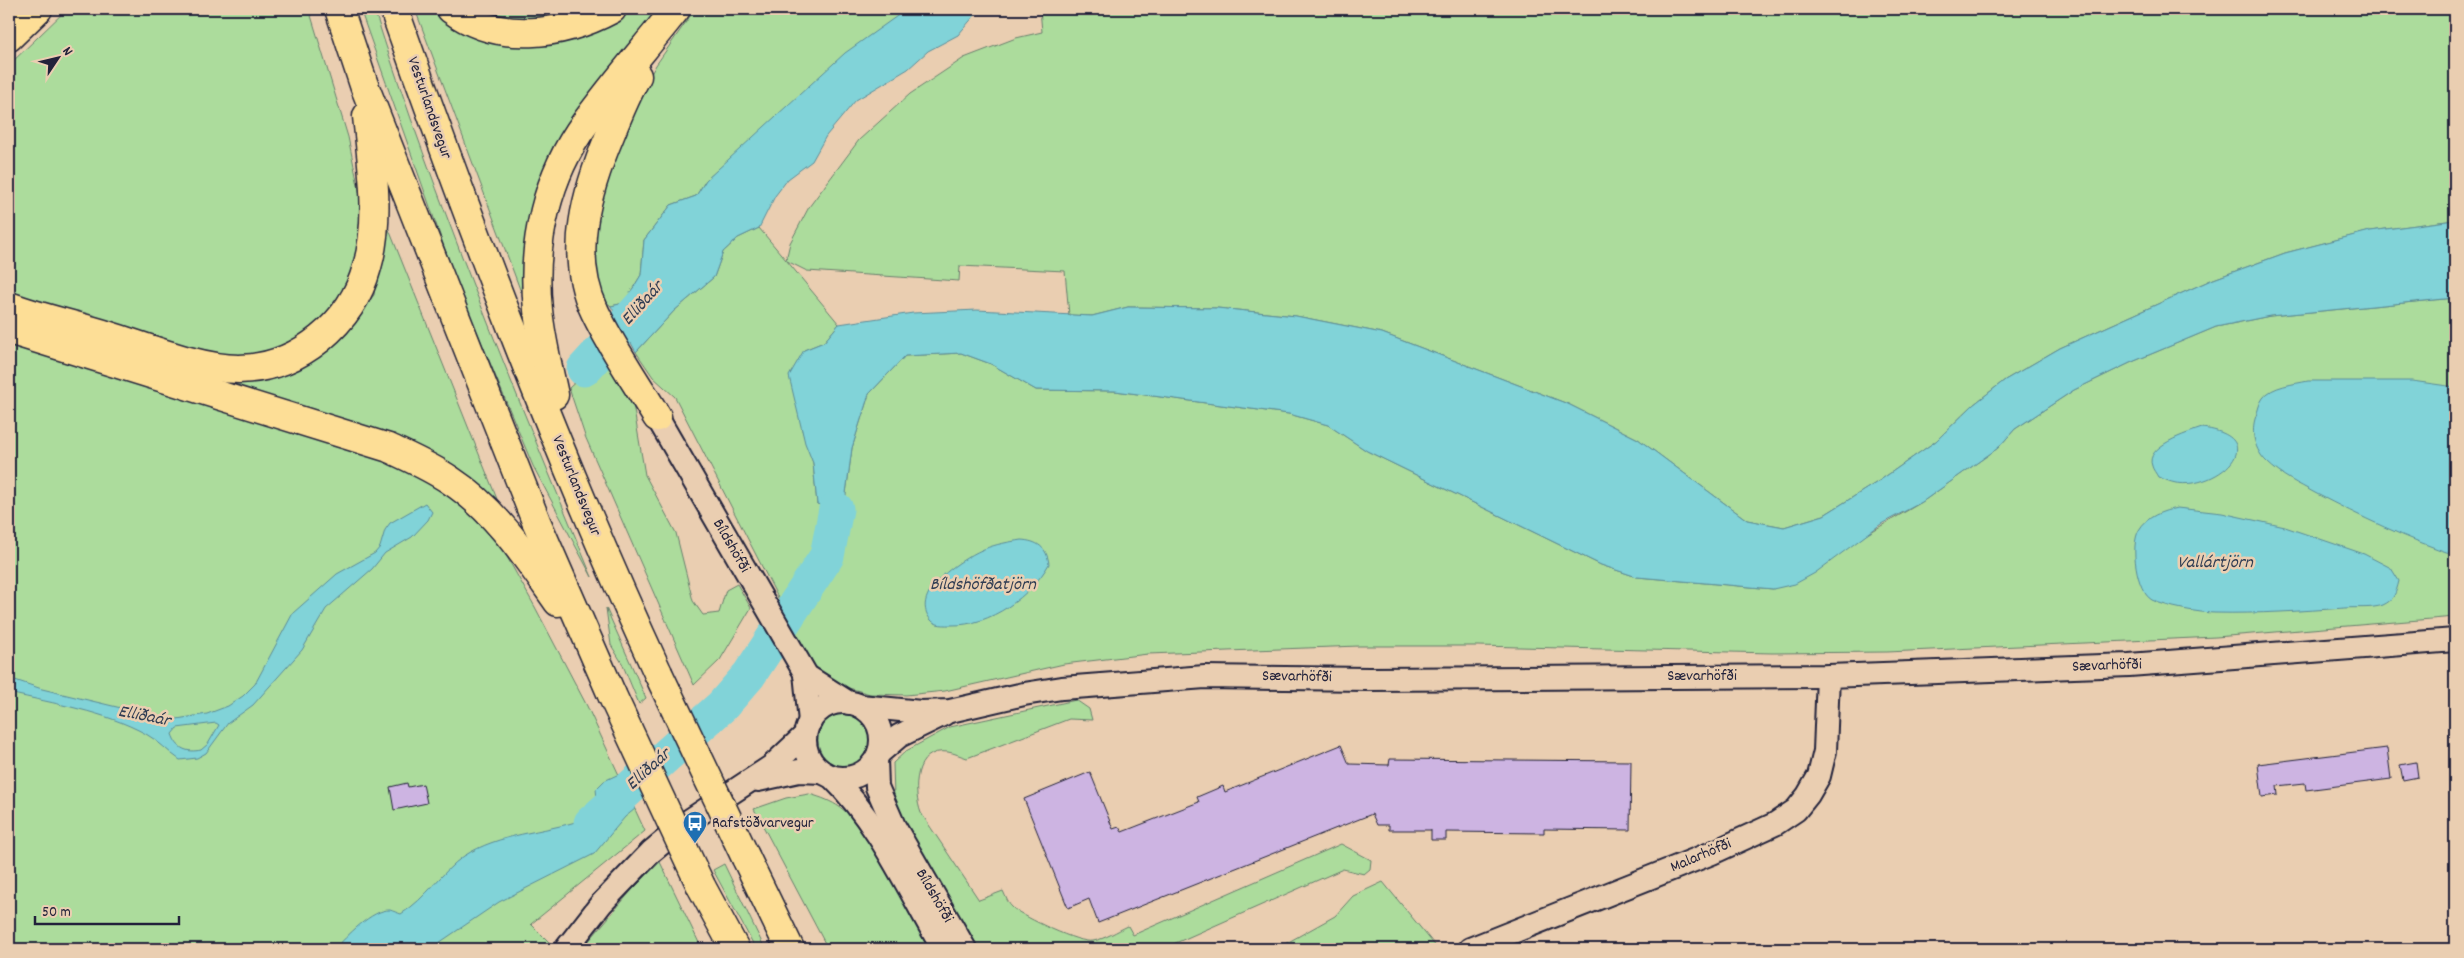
<svg xmlns="http://www.w3.org/2000/svg" width="2464" height="958" font-family="Dekko,sans-serif">
<style>
.green{fill:#acdc9c;stroke:#677f6c}
.water{fill:#81d3d8;stroke:#5b8c99;fill-rule:evenodd}
.lines{fill:none;stroke-linecap:round;stroke-linejoin:round}
.river{stroke:#81d3d8;stroke-width:35}
.building{fill:#cdb4e2;stroke:#22223b}
.minor-casing{stroke:#22223b;stroke-width:26}
.highway-casing{stroke:#22223b;stroke-width:31}
.minor{stroke:#eaceb1;stroke-width:22}
.highway{stroke:#fdde96;stroke-width:28}
.highway-bridge-casing{stroke:#22223b;stroke-width:31;stroke-linecap:butt}
.highway-bridge{stroke:#fdde96;stroke-width:28}
.labels{text-anchor:middle;dominant-baseline:central;stroke-width:5;stroke-linejoin:round;paint-order:stroke}
.street-label{font-size:16px;fill:#22223b;stroke:#eaceb1}
.poi-label{font-size:16px;fill:#22223b;stroke:#eaceb1;text-anchor:start}
.water-label{font-size:18px;font-style:italic;fill:#303d53;stroke:#eaceb1}
</style>
<rect width="100%" height="100%" fill="#eaceb1"/>
<filter id="ink" filterUnits="userSpaceOnUse"><feTurbulence type="fractalNoise" baseFrequency=".02" numOctaves="2"/><feDisplacementMap in="SourceGraphic" scale="10" xChannelSelector="R" yChannelSelector="G"/><feConvolveMatrix kernelMatrix="1 2 1 2 8 2 1 2 1" color-interpolation-filters="sRGB"/></filter>
<g filter="url(#ink)">
<!-- green -->
<g class="green">
<path d="M67,9h242l39,128 13,63 -5,66 -19,41 -44,36 -58,17 -226,-63v-232z"/>
<path d="M360,9h14c62,193 140,381 218,568l-59,-111 -75,-180z"/>
<path d="M415,9h16l59,29 135,-29h32l-70,102 -39,62 -23,66 -4,53z"/>
<path d="M471,9h128l-57,16 -48,-5z"/>
<path d="M695,9h212l-201,171 -10,16 -25,9 -27,35 -3,35 -17,28 -13,3 -15,-12 -8,-68 35,-102 33,-59z"/>
<path d="M1040,9h1415v211l-84,11 -86,22 -74,27 -151,68 -55,32 -32,25 -37,36 -57,40 -55,34 -40,12 -37,-7 -109,-81 -70,-35 -186,-71 -86,-17 -79,-8 -89,-1 -36,9 -23,-1 -4,-44 -105,-5 -1,15 -152,-10 -20,-10 52,63 -15,18 -20,8 -2,80 11,33 4,41 28,-3 7,-53 17,-54 36,-38 56,-3 30,11 45,26 79,1 174,23 39,11 39,26 234,114 36,12 136,12 149,-87 76,-54 17,-19 59,-39 58,-28 84,-35 54,-11 185,-18v319l-239,20 -329,15 -115,1 -294,-7h-119l-211,8 -84,10 -119,27 -39,4 -36,-1 -39,-11 -18,-17 -138,-269 -22,-20 -17,-25 38,-41 40,-34 9,-25 15,-14 21,-10 27,32 4,-17 19,-36 50,-67 51,-46 54,-36 52,-20 26,-6z"/>
<path d="M384,217l121,302 -48,-43 -448,-167 245,68 51,-12 39,-34 30,-36z"/>
<path d="M9,340l389,122 60,37 44,49 33,59 52,99 58,125 -114,93 23,23 -2,2h-543z"/>
<path d="M604,356l28,42 13,77 31,58 17,68 10,14 16,-2 7,-23 11,-6 14,24 -31,52 -26,25 -109,-249 -16,-48z"/>
<path d="M606,608l40,90 -7,6 -17,-41 -11,-18z"/>
<path d="M1076,700l13,9 3,11 -23,-1 -102,39c-6,-2 -13,-5 -19,-6 -35,-5 -35,40 -27,61l58,87 24,-9c3,6 5,13 10,17 11,9 66,36 80,33 12,-2 24,-10 35,-15l5,9 208,-91 30,16 -1,9 -6,5 -21,-5 -181,80h-184l-74,-129 -10,-22 -1,-35 13,-12 44,-24z"/>
<circle cx="844" cy="740" r="26"/>
<path d="M809,794c26,7 38,16 55,37l72,118h-108l-74,-140 32,-11z"/>
<path d="M660,862l42,87h-120l49,-58z"/>
<path d="M724,864l41,85h-9l-43,-79z"/>
<path d="M1383,882l55,67h-152l-3,-4 52,-29 18,-20z"/>
</g>
<!-- water -->
<g class="water">
<path d="M907,9h73l-22,26 -30,16 -20,18 -52,31 -30,36 -14,25 -24,18 -13,17 -16,32 -21,10 -15,14 -9,25 -40,34 -38,41 -25,-46 13,-3 17,-28 3,-35 27,-35 25,-9 10,-16 139,-127z"/>
<path d="M2455,220v78l-185,18 -54,11 -84,35 -58,28 -59,39 -17,19 -76,54 -41,22 -66,49 -20,11 -22,5 -136,-12 -36,-12 -234,-114 -39,-26 -39,-11 -174,-23 -79,-1 -45,-26 -30,-11 -56,3 -36,38 -17,54 -7,53 -9,8 -19,-5 -4,-41 -8,-20 -16,-67 15,-26 20,-8 15,-18 74,-11 64,-3 115,6 36,-9 89,1 79,8 86,17 186,71 70,35 109,81 37,7 40,-12 55,-34 57,-40 37,-36 32,-25 55,-32 151,-68 74,-27 85,-22z"/>
<path d="M2308,381h104l43,6v168c-48,-16 -94,-38 -140,-62 -16,-9 -34,-17 -48,-31 -12,-11 -17,-30 -11,-46 2,-5 3,-13 7,-18 8,-12 32,-14 45,-17z"/>
<path d="M2202,428c71,9 18,62 -26,55 -6,-1 -12,-4 -18,-6 -2,-4 -5,-7 -6,-11 -8,-20 36,-33 50,-38z"/>
<path d="M425,503l7,9 -4,8 -16,17 -27,16 -13,16 -46,40 -24,41 -49,55 -25,18 -22,30 -9,5 -17,2c-12,-8 -21,-19 -34,-26 -42,-23 -91,-30 -137,-41v-15l33,11 129,31 36,-6 21,-8 15,-10 12,-12 38,-71 44,-39 38,-21 5,-6 5,-17 5,-7zM216,723l3,2 -11,19 -7,6c-14,3 -24,-1 -29,-16l5,-6z"/>
<path d="M2177,508l45,5 63,14 79,27 27,14 8,13c-3,12 -5,19 -16,24 -11,4 -27,2 -38,3 -43,3 -87,6 -130,5 -15,0 -49,-6 -63,-13 -16,-9 -22,-55 -13,-70 8,-14 24,-19 38,-22z"/>
<path d="M1021,540c16,1 26,7 28,24 -18,32 -59,62 -97,61 -7,0 -16,1 -21,-5 -24,-27 33,-63 53,-71 12,-5 25,-7 37,-9z"/>
<path d="M619,774l16,35 -10,8 -31,37 -95,48 -69,47h-95c11,-12 37,-40 55,-39 3,1 8,3 11,4 26,-16 40,-42 63,-58 36,-23 78,-23 118,-36l15,-21 -1,-10 8,-8z"/>
</g>
<g class="lines">
<!-- river -->
<g class="river">
<path d="M584,369l70,-77"/>
<path d="M591,823l131,-117 27,-31 78,-119 9,-47"/>
</g>
</g>
<!-- building -->
<g class="building">
<path d="M1341,745l8,19 40,1 1,-6 241,2 -1,69 -86,-1v4l-98,-1v8h-15v-10h-42v-5h-12l-5,-11 -274,109 -9,-24 -21,9 -44,-109 66,-27 23,57 6,-2 3,5 77,-30 -2,-5 26,-11 2,6z"/>
<path d="M2387,748l4,31 -85,11 -1,-7 -28,3 1,9 -16,2 -4,-33z"/>
<path d="M2416,762l2,15 -15,3 -3,-15z"/>
<path d="M407,783l1,4 15,-3 4,19 -33,7 -4,-23z"/>
</g>
<g class="lines">
<defs>
<g id="minor">
<path d="M657,417l148,256 5,49"/>
<path d="M805,675l44,28"/>
<circle cx="843" cy="740" r="38"/>
<path d="M860,706l61,6 29,-1 74,-17 38,-6 143,-11 164,2 459,-3 301,-11 326,-25"/>
<path d="M879,753l20,-17 45,-22"/>
<path d="M876,759l1,28 17,39 71,123"/>
<path d="M831,776c47,45 79,117 112,173"/>
<path d="M758,780l41,-9 23,1"/>
<path d="M566,949l35,-45 50,-52 36,-30 85,-56 33,-31"/>
<path d="M1470,949l242,-96 63,-29 21,-14 12,-15 11,-19 6,-25 3,-75"/>
</g>
<g id="highway">
<path d="M339,9l25,76 172,436 76,174"/>
<path d="M394,9c79,224 164,448 264,664"/>
<path d="M451,9c47,35 111,27 161,0"/>
<path d="M9,37l29,-28"/>
<path d="M637,76c-11,19 -19,39 -27,59 -23,55 -43,119 -15,177 17,36 41,70 62,105"/>
<path d="M9,306c32,12 66,19 98,29 39,12 92,34 132,34 60,-1 113,-46 128,-102 14,-48 5,-102 0,-151"/>
<path d="M9,330l380,118c21,10 42,19 61,32 46,30 77,78 108,122"/>
<path d="M554,395c-6,-28 -13,-56 -16,-85 -7,-66 9,-135 48,-188 28,-39 60,-75 90,-113"/>
<path d="M746,858l44,91"/>
<path d="M701,886l34,63"/>
</g>
</defs>
<!-- minor casing -->
<use href="#minor" class="minor-casing"/>
<!-- highway casing -->
<use href="#highway" class="highway-casing"/>
<!-- minor -->
<use href="#minor" class="minor"/>
<!-- highway -->
<use href="#highway" class="highway"/>
<defs>
<g id="highway-bridge">
<path d="M658,673l88,185"/>
<path d="M612,695l89,191"/>
</g>
</defs>
<!-- highway-bridge casing -->
<use href="#highway-bridge" class="highway-bridge-casing"/>
<!-- highway-bridge -->
<use href="#highway-bridge" class="highway-bridge"/>
</g>
</g>
<!-- icons -->
<defs>
<symbol id="bus-pin" viewBox="-11 -11 22 30"><path d="M0 17L-7.5 6A9.5 9.5 0 1 1 7.5 6Z" fill="#1f6fb2" stroke="#eaceb1"/><path d="M-5-6H5V4H4V6H2V4H-2V6H-4V4H-5ZM-3.5-4V0h7V-4ZM-3.5 1.2v1.5H-2V1.2ZM2 1.2v1.5H3.5V1.2Z" fill="#fff"/></symbol>
</defs>
<g fill-rule="evenodd">
<use href="#bus-pin" x="681" y="809" width="28" height="38"/>
</g>
<g class="labels">
<!-- street labels -->
<g class="street-label">
<text transform="translate(429 108) rotate(71)">Vesturlandsvegur</text>
<text transform="translate(576 486) rotate(68)">Vesturlandsvegur</text>
<text transform="translate(731 546) rotate(60)">Bíldshöfði</text>
<text transform="translate(2107 666) rotate(-2)">Sævarhöfði</text>
<text x="1702" y="676">Sævarhöfði</text>
<text transform="translate(1297 677) rotate(1)">Sævarhöfði</text>
<text transform="translate(1701 856) rotate(-23)">Malarhöfði</text>
<text transform="translate(934 896) rotate(60)">Bíldshöfði</text>
</g>
<!-- poi labels -->
<g class="poi-label">
<text x="712" y="823">Rafstöðvarvegur</text>
</g>
<!-- water labels -->
<g class="water-label">
<text transform="translate(643 304) rotate(-48)">Elliðaár</text>
<text x="2215" y="563">Vallártjörn</text>
<text x="983" y="585">Bíldshöfðatjörn</text>
<text transform="translate(144 717) rotate(11)">Elliðaár</text>
<text transform="translate(649 770) rotate(-42)">Elliðaár</text>
</g>
</g>
<!-- margin -->
<rect width="2464" height="958" fill="none" stroke="#eaceb1" stroke-width="30"/>
<rect x="15" y="15" width="2434" height="928" fill="none" stroke="#22223b" stroke-width="2" filter="url(#ink)"/>
<!-- north arrow -->
<g transform="translate(58 58) rotate(55)" stroke="#eaceb1" stroke-width="4" paint-order="stroke">
<path d="M0-4L9 19L0 12L-9 19Z" fill="#22223b"/>
<text y="-8" font-size="14" font-weight="bold" text-anchor="middle" fill="#22223b">N</text>
</g>
<!-- scale -->
<path d="M35 916v8h144v-8" fill="none" stroke="#22223b" stroke-width="2.5"/>
<text x="42" y="916" font-size="15" fill="#22223b" stroke="#eaceb1" stroke-width="4" paint-order="stroke">50 m</text>
</svg>
